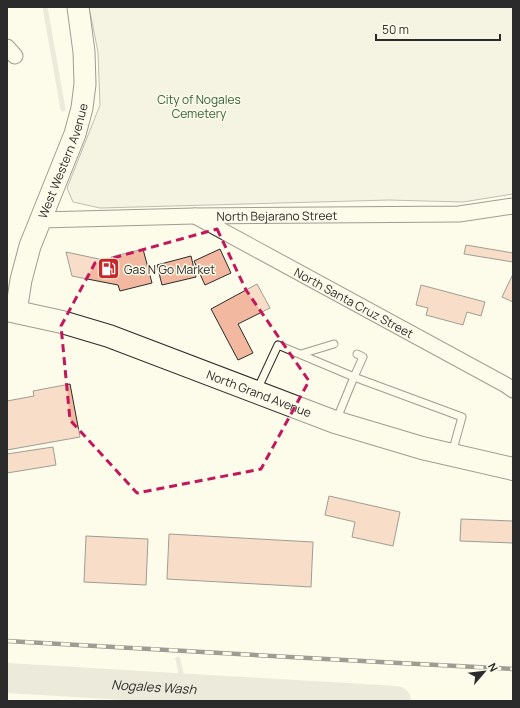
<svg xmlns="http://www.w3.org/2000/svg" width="520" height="708" font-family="Manrope,sans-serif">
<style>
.green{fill:#ecebdb;stroke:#74746e}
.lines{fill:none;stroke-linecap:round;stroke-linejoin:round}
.stream{stroke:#d8d7c9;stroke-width:5}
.river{stroke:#d8d7c9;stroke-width:30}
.building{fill:#f2b8a0;stroke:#2b2b2b}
.lane-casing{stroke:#2b2b2b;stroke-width:9}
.street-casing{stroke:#2b2b2b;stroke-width:17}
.secondary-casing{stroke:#2b2b2b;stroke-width:23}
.primary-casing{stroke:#2b2b2b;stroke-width:24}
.lane{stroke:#fdfbea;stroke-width:7}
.street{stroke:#fdfbea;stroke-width:15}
.secondary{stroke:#fdfbea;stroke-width:21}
.primary{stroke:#fdfbea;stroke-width:22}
.rail-casing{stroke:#2b2b2b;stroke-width:4.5}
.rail{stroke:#fdfbea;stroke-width:3;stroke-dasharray:9;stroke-linecap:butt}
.marked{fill:none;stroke:#c2185b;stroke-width:3;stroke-dasharray:8 5;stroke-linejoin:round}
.labels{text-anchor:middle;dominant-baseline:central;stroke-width:3;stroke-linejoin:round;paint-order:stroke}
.park-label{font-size:12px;fill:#34623c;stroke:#fdfbea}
.street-label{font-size:12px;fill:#2b2b2b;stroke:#fdfbea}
.poi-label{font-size:12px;fill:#2b2b2b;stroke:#fdfbea;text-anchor:start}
.water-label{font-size:13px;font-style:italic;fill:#2b2b2b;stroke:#fdfbea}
</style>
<rect width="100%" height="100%" fill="#fdfbea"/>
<!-- green -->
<path class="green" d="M89,7h424v187l-50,8 -74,-2 -289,8 -27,-6 -6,-14 33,-83 -2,-53z"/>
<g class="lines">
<!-- stream -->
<g class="stream">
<path d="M45,7l18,102"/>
<path d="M178,659l6,29"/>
</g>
<!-- river -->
<path class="river" id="s1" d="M7,678l389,23"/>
</g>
<!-- building -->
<g class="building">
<path d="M466,245l47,8v9l-49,-8z"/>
<path d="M143,249l9,34 -32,8 -2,-6 -46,-9 -6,-24 47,10 -2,-5z"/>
<path d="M220,249l11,24 -26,12 -11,-24z"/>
<path d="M191,256l5,21 -34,8 -5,-20z"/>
<path d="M513,274v28l-11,-5z"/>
<path d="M257,284l13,24 -32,16 15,29 -15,7 -27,-51z"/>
<path d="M421,285l64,17 -4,14 -14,-4 -4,13 -37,-10 2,-7 -12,-3z"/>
<path d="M70,384l10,53 -73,13v-49l27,-5 -1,-5z"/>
<path d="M53,447l3,18 -49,8v-19z"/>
<path d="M329,496l71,16 -7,34 -41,-9 3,-15 -30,-7z"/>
<path d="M461,519l52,2v22l-53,-2z"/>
<path d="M169,534l144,8 -2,45 -144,-8z"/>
<path d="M86,536l62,3 -2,46 -62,-3z"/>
</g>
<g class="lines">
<defs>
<g id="lane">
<path d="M301,354l33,-10"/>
<path d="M357,354l6,3 -9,20 108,40 -10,36"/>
<path d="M257,390l21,-45 76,32 -18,44"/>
</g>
<g id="street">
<path d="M7,47l8,9"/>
<path id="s2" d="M195,216l311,169 7,5"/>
<path id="s3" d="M41,220l153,-4 265,-2 54,-8"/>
</g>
<g id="secondary">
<path id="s4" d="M16,312l5,-32 9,-34 45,-112 7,-26 3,-24 -1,-32 -6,-45"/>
</g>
<g id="primary">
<path id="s5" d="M7,310l55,12 47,14 226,86 87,26 91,21"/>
</g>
</defs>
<!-- lane casing -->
<use href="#lane" class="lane-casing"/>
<!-- street casing -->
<use href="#street" class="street-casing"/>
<!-- secondary casing -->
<use href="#secondary" class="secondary-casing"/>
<!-- primary casing -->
<use href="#primary" class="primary-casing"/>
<!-- lane -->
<use href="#lane" class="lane"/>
<!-- street -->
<use href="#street" class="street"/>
<!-- secondary -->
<use href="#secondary" class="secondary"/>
<!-- primary -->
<use href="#primary" class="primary"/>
<defs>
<path id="rail" d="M7,641l373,21 133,7"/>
</defs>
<!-- rail casing -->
<use href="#rail" class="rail-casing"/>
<!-- rail -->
<use href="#rail" class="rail"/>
</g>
<!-- marked area -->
<path d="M0 0H520V708H0ZM217,229l29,61 63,91 -48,88 -124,24 -67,-73 -9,-94 34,-63z" fill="#fdfbea" fill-opacity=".55" fill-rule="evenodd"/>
<path class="marked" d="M217,229l29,61 63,91 -48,88 -124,24 -67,-73 -9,-94 34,-63z"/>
<!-- icons -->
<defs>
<symbol id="fuel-square" viewBox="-11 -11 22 22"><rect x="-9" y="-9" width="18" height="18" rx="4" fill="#c62828" stroke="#fdfbea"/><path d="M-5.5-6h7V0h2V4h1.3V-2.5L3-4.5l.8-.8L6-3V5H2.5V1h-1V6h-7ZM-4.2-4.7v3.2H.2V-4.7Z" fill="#fff"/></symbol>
</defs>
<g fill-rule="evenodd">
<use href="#fuel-square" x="96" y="256" width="25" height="25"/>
</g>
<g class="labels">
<!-- park labels -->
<g class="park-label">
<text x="199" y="99">City of Nogales<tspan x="199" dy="14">Cemetery</tspan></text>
</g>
<!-- street labels -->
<g class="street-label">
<text stroke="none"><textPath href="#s4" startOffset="159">West Western Avenue</textPath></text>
<text stroke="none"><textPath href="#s3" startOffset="236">North Bejarano Street</textPath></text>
<text stroke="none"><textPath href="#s2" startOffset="181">North Santa Cruz Street</textPath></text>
<text stroke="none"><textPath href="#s5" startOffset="266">North Grand Avenue</textPath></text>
</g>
<!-- poi labels -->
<g class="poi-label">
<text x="124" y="269">Gas N Go Market</text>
</g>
<!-- water labels -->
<g class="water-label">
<text stroke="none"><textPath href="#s1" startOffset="147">Nogales Wash</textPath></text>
</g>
</g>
<!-- border -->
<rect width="520" height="708" fill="none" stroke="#2b2b2b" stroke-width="16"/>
<!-- north arrow -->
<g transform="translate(484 672) rotate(62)" stroke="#fdfbea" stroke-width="3" paint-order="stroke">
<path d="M0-3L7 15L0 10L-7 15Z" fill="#2b2b2b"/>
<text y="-6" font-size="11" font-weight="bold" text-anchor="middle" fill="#2b2b2b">N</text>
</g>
<!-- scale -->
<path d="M376 34v6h124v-6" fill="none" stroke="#2b2b2b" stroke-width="2"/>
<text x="382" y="34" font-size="12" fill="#2b2b2b" stroke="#fdfbea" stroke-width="3" paint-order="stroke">50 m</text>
</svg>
